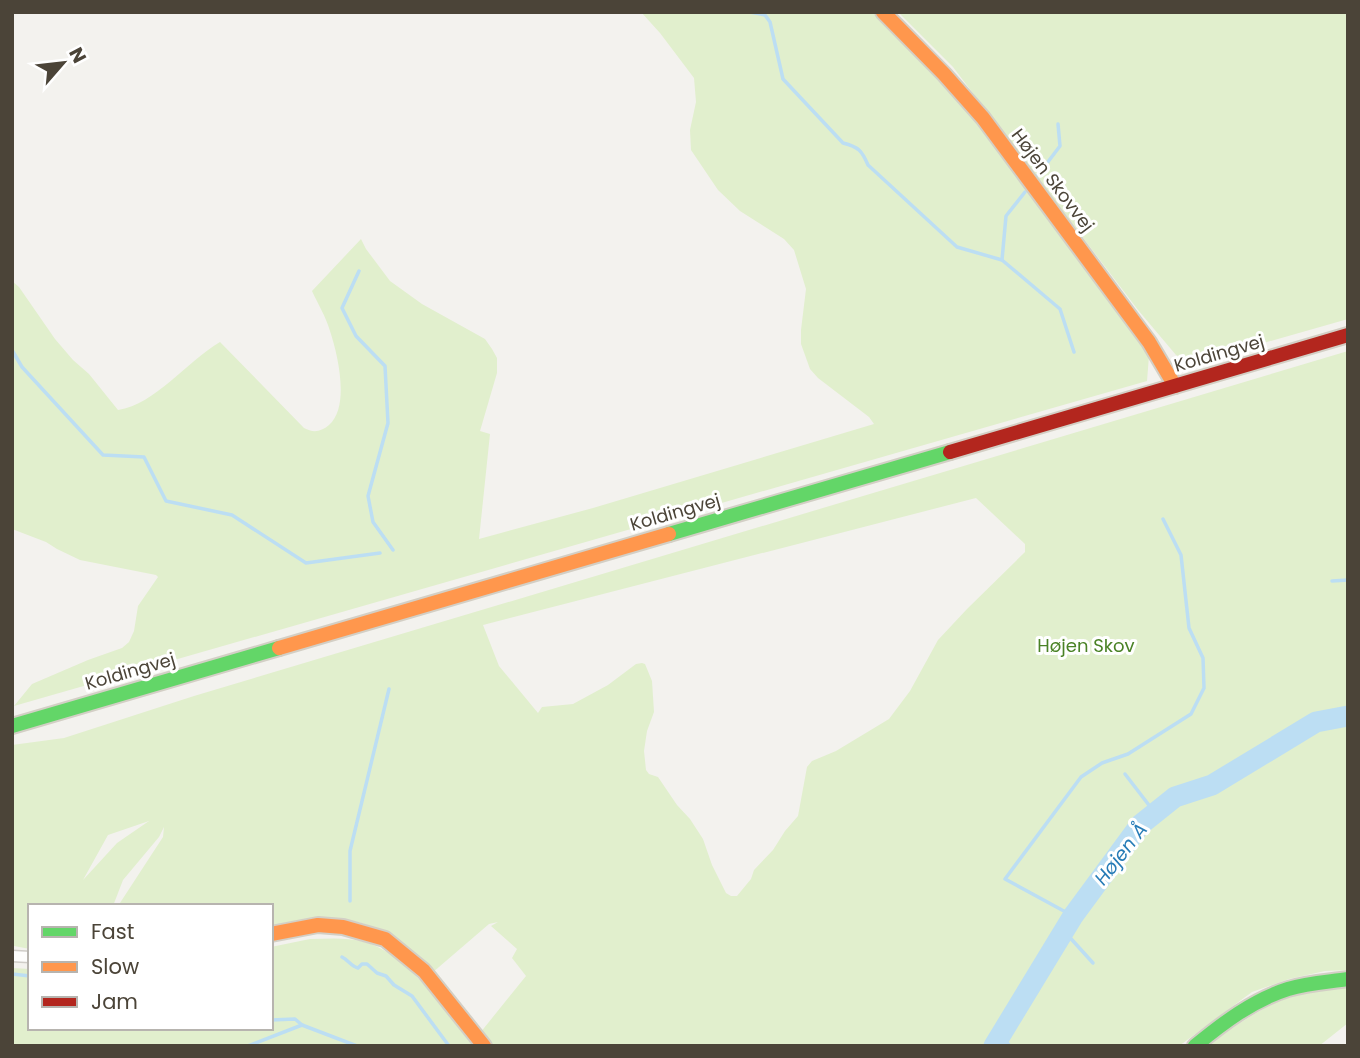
<svg xmlns="http://www.w3.org/2000/svg" width="1360" height="1058" font-family="Poppins,sans-serif">
<style>
.green{fill:#e1efcd;fill-rule:evenodd}
.lines{fill:none;stroke-linecap:round;stroke-linejoin:round}
.stream{stroke:#bcdef3;stroke-width:3.5}
.river{stroke:#bcdef3;stroke-width:21}
.street-casing{stroke:#cfcdc8;stroke-width:13}
.fast-casing{stroke:#d3cfc5;stroke-width:18}
.slow-casing{stroke:#d3cfc5;stroke-width:18}
.jam-casing{stroke:#d3cfc5;stroke-width:18}
.street{stroke:#fdfdfc;stroke-width:10}
.fast{stroke:#63d668;stroke-width:14}
.slow{stroke:#ff974d;stroke-width:14}
.jam{stroke:#b3261e;stroke-width:14}
.labels{text-anchor:middle;dominant-baseline:central;stroke-width:6;stroke-linejoin:round;paint-order:stroke}
.street-label{font-size:18px;fill:#4b4438;stroke:#fff}
.park-label{font-size:18px;fill:#4a8226;stroke:#fff}
.water-label{font-size:19px;font-style:italic;fill:#277cb7;stroke:#fff}
</style>
<rect width="100%" height="100%" fill="#f3f2ee"/>
<!-- green -->
<g class="green">
<path d="M641,12h231l71,71 37,44 169,229 -2,25 -1133,325 18,-22 56,-24 34,-12 7,-6 5,-11 4,-25 20,-29 -2,-2 -76,-15 -23,-11 -11,-7 -34,-13v-248l7,6 36,52 18,21 16,14 29,36c38,-6 68,-48 102,-68l84,86c9,5 17,4 25,-3 21,-18 9,-70 1,-94 -4,-14 -12,-27 -18,-40l49,-52 5,10 24,32 32,23 63,35 7,10 5,9v15l-17,58 10,3 -11,105 114,-31 281,-84 -5,-7 -51,-39 -8,-9 -9,-25v-14l5,-41 -12,-39 -10,-11 -44,-28 -22,-21 -27,-40 -1,-20 6,-28 -2,-24 -34,-45z"/>
<path d="M898,12h450v307l-155,44 -17,-8 -38,-45 -185,-243z"/>
<path d="M1348,351v619l-23,1 -36,8 -37,13 -73,54h-685l-14,-13 46,-57 -14,-18 5,-9 -26,-23 7,-4 -9,2 -57,49c-7,-8 -14,-17 -22,-24 -44,-35 -86,-36 -139,-23v-20h-153l45,-69 1,-10 -5,10 -36,43 -10,26h-83v43l-16,-3 -2,3v-204l52,-7 130,-42zM976,498l49,46v8l-58,57 -29,31 -28,51 -21,28 -53,32 -24,10 -5,6 -9,49 -13,15 -12,19 -19,20 -3,9 -14,17h-6l-5,-3 -14,-28 -9,-26 -13,-20 -13,-14 -19,-28 -9,-3 -3,-4 -2,-19 3,-20 7,-19 -2,-31 -7,-17 -3,-1 -6,1 -28,21 -35,19 -31,3 -4,6 -39,-47 -16,-41zM149,821l-32,22 -34,37 25,-45z"/>
<path d="M310,939c18,0 36,-2 54,3 46,12 80,69 109,104h-461v-78l18,1v59h241v-81z"/>
<path d="M1348,987v36l-29,23h-110c20,-16 41,-31 64,-42 21,-11 52,-14 75,-17z"/>
</g>
<g class="lines">
<!-- stream -->
<g class="stream">
<path d="M750,12l15,3 5,7 13,57 60,64c16,4 19,8 25,22l89,82 45,13 58,49 14,43"/>
<path d="M1345,12l3,1"/>
<path d="M1038,175l22,-29 -2,-22"/>
<path d="M1002,260l4,-44 19,-24"/>
<path d="M359,271l-17,37 14,28 29,30 3,57 -20,73 5,26 20,28"/>
<path d="M12,350l10,17 81,88 41,2 22,44 66,14 74,48 74,-10"/>
<path d="M1332,581l16,-1"/>
<path d="M1125,774l30,39"/>
<path d="M350,901v-50l39,-162"/>
<path d="M1073,916l-68,-37 76,-102 21,-14 26,-9 63,-40 13,-26 -1,-30 -14,-30 -8,-73 -18,-36"/>
<path d="M1064,931l29,32"/>
<path d="M342,957c6,3 9,9 16,11l4,-4h5l10,9 9,3 8,9 18,11 37,50"/>
<path d="M12,974l18,2"/>
<path d="M271,1020l24,-1 7,6 55,21"/>
<path d="M94,1028h4"/>
<path d="M1001,1035l9,11"/>
<path d="M248,1046l54,-21"/>
</g>
<!-- river -->
<path class="river" d="M994,1046l79,-130 67,-91 35,-28 37,-12 104,-63 32,-6"/>
<defs>
<path id="street" d="M12,956l18,1"/>
<g id="fast">
<path d="M669,534l281,-82"/>
<path d="M12,726l267,-78"/>
<path d="M1195,1046c28,-23 58,-46 93,-57 20,-6 40,-7 60,-10"/>
</g>
<g id="slow">
<path d="M883,12l61,62 39,44 166,224 26,44"/>
<path d="M279,648l390,-114"/>
<path d="M271,934l47,-9 25,2 42,12 39,32 60,75"/>
</g>
<path id="jam" d="M950,452l398,-117"/>
</defs>
<!-- street casing -->
<use href="#street" class="street-casing"/>
<!-- fast casing -->
<use href="#fast" class="fast-casing"/>
<!-- slow casing -->
<use href="#slow" class="slow-casing"/>
<!-- jam casing -->
<use href="#jam" class="jam-casing"/>
<!-- street -->
<use href="#street" class="street"/>
<!-- fast -->
<use href="#fast" class="fast"/>
<!-- slow -->
<use href="#slow" class="slow"/>
<!-- jam -->
<use href="#jam" class="jam"/>
</g>
<g class="labels">
<!-- street labels -->
<g class="street-label">
<text transform="translate(1053 180) rotate(53)">Højen Skovvej</text>
<text transform="translate(1219 353) rotate(-16)">Koldingvej</text>
<text transform="translate(675 512) rotate(-16)">Koldingvej</text>
<text transform="translate(130 671) rotate(-16)">Koldingvej</text>
</g>
<!-- park labels -->
<g class="park-label">
<text x="1086" y="645">Højen Skov</text>
</g>
<!-- water labels -->
<g class="water-label">
<text transform="translate(1121 854) rotate(-52)">Højen Å</text>
</g>
</g>
<!-- border -->
<rect width="1360" height="1058" fill="none" stroke="#4b4438" stroke-width="28"/>
<!-- legend -->
<rect x="28" y="904" width="245" height="126" fill="#ffffff" stroke="#b7b4af" stroke-width="2"/>
<rect x="42" y="927" width="35" height="10" fill="#63d668" stroke="#b7b4af" stroke-width="2"/>
<text x="91" y="939" font-size="21" fill="#4b4438">Fast</text>
<rect x="42" y="962" width="35" height="10" fill="#ff974d" stroke="#b7b4af" stroke-width="2"/>
<text x="91" y="974" font-size="21" fill="#4b4438">Slow</text>
<rect x="42" y="997" width="35" height="10" fill="#b3261e" stroke="#b7b4af" stroke-width="2"/>
<text x="91" y="1009" font-size="21" fill="#4b4438">Jam</text>
<!-- north arrow -->
<g transform="translate(63 63) rotate(62)" stroke="#ffffff" stroke-width="5" paint-order="stroke">
<path d="M0-5L12 26L0 18L-12 26Z" fill="#4b4438"/>
<text y="-10" font-size="19" font-weight="bold" text-anchor="middle" fill="#4b4438">N</text>
</g>
</svg>
